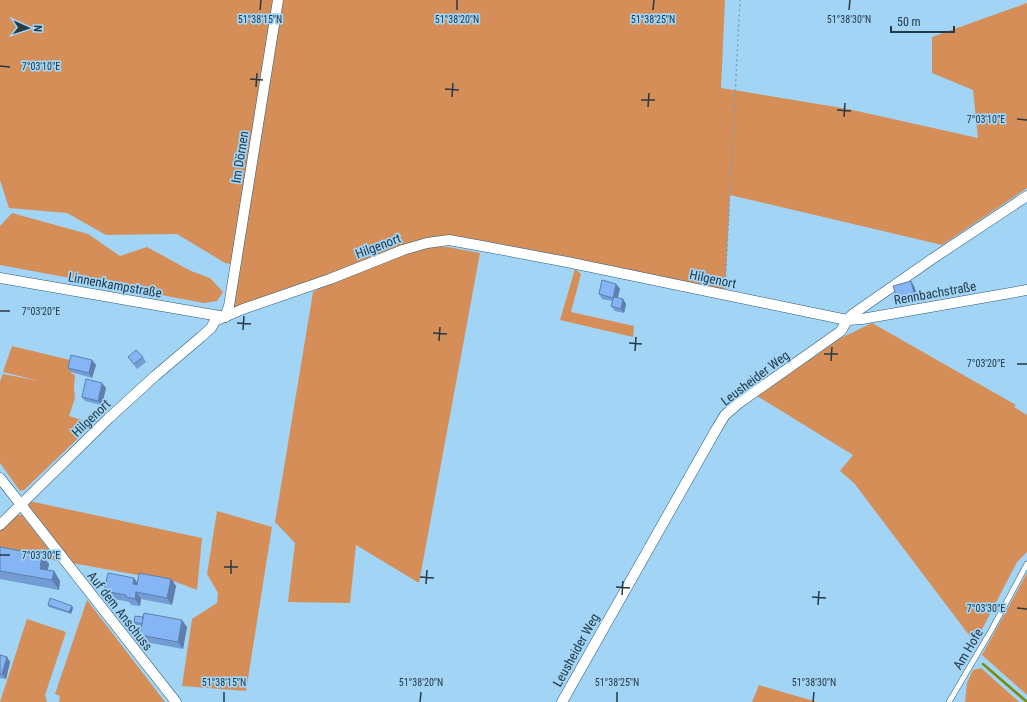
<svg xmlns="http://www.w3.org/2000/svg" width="1027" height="702" font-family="'Roboto Condensed',sans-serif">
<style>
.green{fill:#d68e58}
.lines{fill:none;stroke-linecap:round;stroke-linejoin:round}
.stream{stroke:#7b890d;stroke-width:2.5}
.lane-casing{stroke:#2a5a77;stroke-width:6}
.street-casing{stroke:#2a5a77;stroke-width:11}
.path{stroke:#77a0ba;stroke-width:1.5;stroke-dasharray:2 3;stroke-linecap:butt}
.lane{stroke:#fff;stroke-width:5}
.street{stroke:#fff;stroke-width:10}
.wall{fill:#739cd4}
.shaded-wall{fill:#5e7fac}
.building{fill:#86b5f6;stroke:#5e7fac}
.ticks{fill:none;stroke:#253a47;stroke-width:1.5}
.labels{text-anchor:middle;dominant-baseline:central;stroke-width:3.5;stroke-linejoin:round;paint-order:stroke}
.street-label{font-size:13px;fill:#253a47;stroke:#a1d4f5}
.ticks-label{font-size:10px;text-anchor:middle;fill:#253a47;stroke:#a1d4f5;stroke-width:3.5;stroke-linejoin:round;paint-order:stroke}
</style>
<rect width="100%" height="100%" fill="#a1d4f5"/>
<!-- green -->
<g class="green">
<path d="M0,0h725l-4,88 127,21 130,29 -5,-48 -41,-17v-36l95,-34v185l-85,57 -212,-50 -5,100 -276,-55 -22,3 -202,74 11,-52 -11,-2 -48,-29 -71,1 -39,-22 -58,-5 -9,-28z"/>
<path d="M12,213l76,21 32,22 27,-9 44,24 19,7 13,14 -6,9 -13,2 -204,-38v-39z"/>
<path d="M427,246l21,1 32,6 -61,330 -63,-38 -6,58 -62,-1 7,-59 -20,-21 38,-230 17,-10z"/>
<path d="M575,269l6,5 -10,38 63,14 -1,11 -73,-17z"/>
<path d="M872,323l144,82 -2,2 13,8v137l-10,10 -42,81 -121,-160 -14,-12 13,-16 -96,-59 84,-58z"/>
<path d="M12,346l62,15 -3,12 4,2 -1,13 1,10 -6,18 24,8 -69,66 -4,1 -20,-28v-82l3,-7 37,7 -37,-9z"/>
<path d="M29,501l173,37 -5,52 -21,-8 -104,-19 -43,-55z"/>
<path d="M217,511l55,16 -26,164 -64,-5 10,-67 25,-16 1,-10 -11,-19z"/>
<path d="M16,515h6l36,46 -58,-11v-19z"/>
<path d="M1027,573v122l-45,-40z"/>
<path d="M87,600l78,102h-106l1,-6 -5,-2z"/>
<path d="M27,619l39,13 -21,63 2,7h-47z"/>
<path d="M981,668l38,34h-54l2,-19 6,-13z"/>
<path d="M759,685l58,17h-65z"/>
</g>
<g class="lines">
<!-- stream -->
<path class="stream" d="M983,664l44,38"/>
<defs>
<path id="lane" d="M949,702l43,-73 35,-65"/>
<g id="street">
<path d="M0,278l225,39"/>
<path d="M225,317l4,-11 49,-306"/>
<path d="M0,478l176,224"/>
<path d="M0,525l109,-107 46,-42 46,-39 10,-9 4,-7 28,-12 87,-30 73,-29 24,-7 22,-3 33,6 85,16 280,58 15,-1 165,-29"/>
<path d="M562,702l155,-274 8,-13 14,-12 102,-72 6,-11 6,-6 82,-57 92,-61"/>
</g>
</defs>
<!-- lane casing -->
<use href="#lane" class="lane-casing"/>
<!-- street casing -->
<use href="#street" class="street-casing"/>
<!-- path -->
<path class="path" d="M725,286l15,-286"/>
<!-- lane -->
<use href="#lane" class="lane"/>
<!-- street -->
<use href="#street" class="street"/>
</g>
<!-- wall -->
<g class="wall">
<path d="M911,281l3,5 4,12 -18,5 -3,-5z"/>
<path d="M616,284l4,5 -2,9 5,1 3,5 -2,9 -9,-2 -4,-5 1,-5 -10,-2 -3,-5z"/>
<path d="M128,357h15l3,5 -9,7z"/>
<path d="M92,360l4,5 -4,13 -21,-6 -3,-4z"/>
<path d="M106,388l-4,17 -17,-4 -3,-4z"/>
<path d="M0,547l42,8 7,9 -1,6 6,1 6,10 -1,9 -59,-11z"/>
<path d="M134,578l4,6 33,-5 5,7 -4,19 -31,-6 -1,7 -9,-1 -2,-3 -19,-4 -6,-7z"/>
<path d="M48,605l24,1 1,2 -2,6 -22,-7z"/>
<path d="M134,622l53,5 -4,22 -38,-7 -5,-7 2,-9 -7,-1z"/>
<path d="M0,655l7,2 3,5 -4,17 -6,-1z"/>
</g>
<!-- shaded-wall -->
<g class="shaded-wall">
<path d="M911,281l3,5 4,12 -4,-5z"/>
<path d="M616,284l4,5 -4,13 -3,-4z"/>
<path d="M623,299l3,5 -2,9 -3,-4z"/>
<path d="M92,360l4,5 -4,13 -3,-5z"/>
<path d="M102,383l4,5 -4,17 -4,-4z"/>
<path d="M42,555l7,9 -3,14 -6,-9z"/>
<path d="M54,571l6,10 -1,9 -7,-10z"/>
<path d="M134,578l5,7 -6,-1z"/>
<path d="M171,579l5,7 -4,19 -5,-7z"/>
<path d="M136,592l5,7 -1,7 -5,-7z"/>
<path d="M72,606l1,2 -2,6 -2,-2z"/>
<path d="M182,620l5,7 -4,22 -5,-7z"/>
<path d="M7,657l3,5 -4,17 -4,-5z"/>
</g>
<!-- building -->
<g class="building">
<path d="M602,280l14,4 -3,14 -14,-4z"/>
<path d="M911,281l3,12 -17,5 -4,-12z"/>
<path d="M614,297l9,2 -2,10 -10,-3z"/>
<path d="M136,350l7,7 -9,7 -6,-7z"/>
<path d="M71,355l21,5 -3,13 -21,-5z"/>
<path d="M86,379l16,4 -4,18 -16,-4z"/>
<path d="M0,547l42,8 -2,14 14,2 -2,9 -52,-9z"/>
<path d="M108,573l26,5 -1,6 4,1 2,-12 32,6 -4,19 -31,-6 -1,7 -9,-2v-2l-22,-4z"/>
<path d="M50,598l22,8 -3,6 -21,-7z"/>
<path d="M144,613l38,7 -4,22 -38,-7z"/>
<path d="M135,616l8,1 -1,7 -8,-2z"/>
<path d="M0,655l7,2 -5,17h-2z"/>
</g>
<!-- ticks -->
<path class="ticks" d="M260,10l1,-10M457,10v-10M653,10l1,-10M849,10l1,-10M0,66l10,1M250,79l13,1M256,87l1,-14M445,89l14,1M452,97l1,-14M641,100h14M648,107l1,-14M837,110l14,1M844,117l1,-14M1017,119l10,1M0,311h10M237,323l14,1M243,330l1,-14M433,333l14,1M439,341l1,-14M629,343l13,1M635,351l1,-14M824,354h14M831,361l1,-14M1017,364h10M0,555h10M224,567h14M231,574v-14M420,577l14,1M426,584l1,-14M616,587l14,1M622,595l1,-14M812,597l14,1M818,605l1,-14M1017,608l10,1M224,702v-10M420,702l1,-10M617,702v-10M813,702l1,-10"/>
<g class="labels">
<!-- street labels -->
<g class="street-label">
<text transform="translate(240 157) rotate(-81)">Im Dörnen</text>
<text transform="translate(378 246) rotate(-21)">Hilgenort</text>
<text transform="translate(713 279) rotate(12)">Hilgenort</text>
<text transform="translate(115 285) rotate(10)">Linnenkampstraße</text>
<text transform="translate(935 293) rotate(-10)">Rennbachstraße</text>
<text transform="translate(755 378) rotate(-37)">Leusheider Weg</text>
<text transform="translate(91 418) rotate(-44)">Hilgenort</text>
<text transform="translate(120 611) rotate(52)">Auf dem Anschuss</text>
<text transform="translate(968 649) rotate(-59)">Am Hofe</text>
<text transform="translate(576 650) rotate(-61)">Leusheider Weg</text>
</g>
</g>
<g class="ticks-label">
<text x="260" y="23">51°38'15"N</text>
<text x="457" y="23">51°38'20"N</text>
<text x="653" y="23">51°38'25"N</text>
<text x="849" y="23">51°38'30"N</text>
<text x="41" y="70">7°03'10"E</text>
<text x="986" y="123">7°03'10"E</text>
<text x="41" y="315">7°03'20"E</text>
<text x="986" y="367">7°03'20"E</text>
<text x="41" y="559">7°03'30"E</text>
<text x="986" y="612">7°03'30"E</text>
<text x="224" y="686">51°38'15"N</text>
<text x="421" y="686">51°38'20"N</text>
<text x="617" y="686">51°38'25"N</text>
<text x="814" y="686">51°38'30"N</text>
</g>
<!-- north arrow -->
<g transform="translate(28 28) rotate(93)" stroke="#a1d4f5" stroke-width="3" paint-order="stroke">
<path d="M0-3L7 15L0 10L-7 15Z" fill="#253a47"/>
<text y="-6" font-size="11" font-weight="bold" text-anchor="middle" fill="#253a47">N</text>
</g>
<!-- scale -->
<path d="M891 26v6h63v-6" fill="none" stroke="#253a47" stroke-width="2"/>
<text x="897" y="26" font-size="12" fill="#253a47" stroke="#a1d4f5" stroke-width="3" paint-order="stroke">50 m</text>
</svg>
